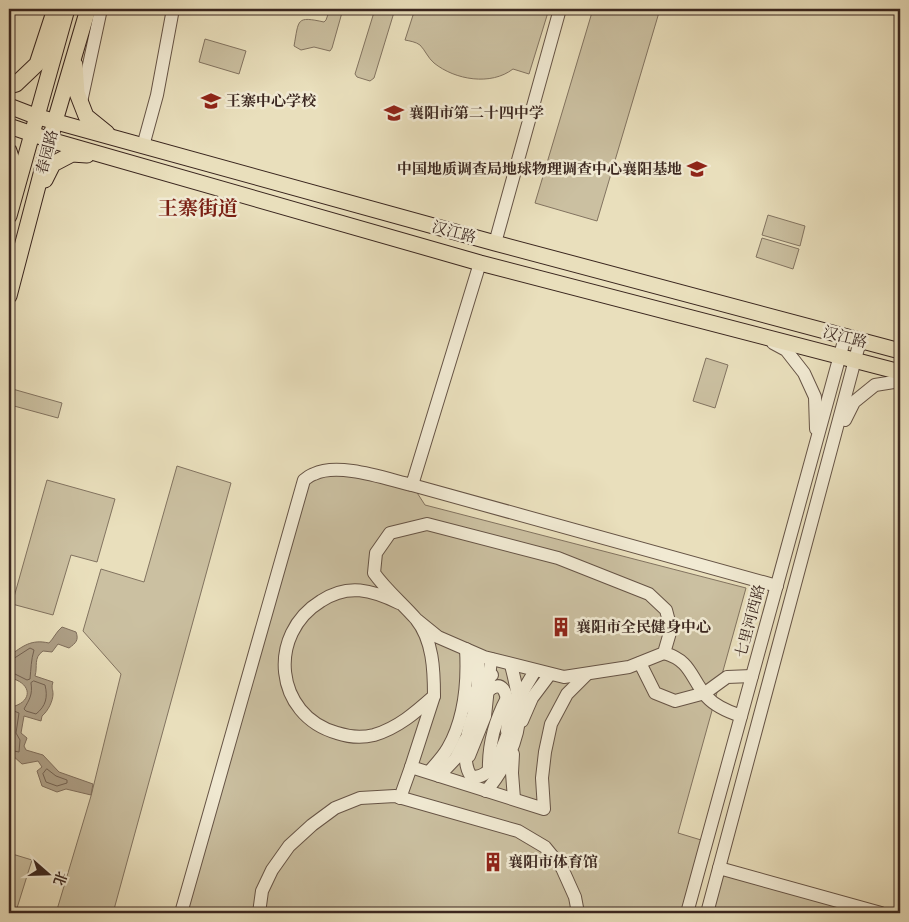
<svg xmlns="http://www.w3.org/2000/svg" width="909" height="922" font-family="Alegreya,'Noto Serif SC',serif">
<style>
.green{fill:#cbc0a1;stroke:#827360}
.water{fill:#aea087;stroke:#806f5d}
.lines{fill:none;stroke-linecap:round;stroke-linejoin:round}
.shore{stroke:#746353;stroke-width:1}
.minor-casing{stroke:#665446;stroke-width:14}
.major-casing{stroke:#3a261f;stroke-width:17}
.minor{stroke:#f1ead3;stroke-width:12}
.major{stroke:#e9dfbc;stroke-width:15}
.labels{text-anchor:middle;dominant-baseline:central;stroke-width:5;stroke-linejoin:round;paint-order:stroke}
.poi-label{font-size:15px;font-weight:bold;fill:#3a261f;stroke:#f1ead3;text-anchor:start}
.street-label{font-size:15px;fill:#3a261f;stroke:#f1ead3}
.district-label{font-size:20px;font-weight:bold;fill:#7a1f14;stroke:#f1ead3}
</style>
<rect width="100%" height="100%" fill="#e9dfbc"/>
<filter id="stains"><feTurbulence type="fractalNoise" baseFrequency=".004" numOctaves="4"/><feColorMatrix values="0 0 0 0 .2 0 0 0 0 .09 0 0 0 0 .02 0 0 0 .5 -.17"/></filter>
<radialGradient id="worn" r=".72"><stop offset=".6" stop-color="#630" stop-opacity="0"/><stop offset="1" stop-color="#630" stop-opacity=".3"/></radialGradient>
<!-- green -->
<g class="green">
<path d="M330,9h13l-11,39 -2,3 -16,-4 -13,3 -7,-4c5,-27 2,-30 30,-24l2,-2z"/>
<path d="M375,9h20l-21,69 -4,3 -13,-4 -2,-3z"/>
<path d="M415,9h134l-20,65 -16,-5c-22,17 -58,11 -79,-6 -6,-5 -9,-13 -14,-18 -4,-3 -10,-4 -15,-5z"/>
<path d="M593,9h67l-63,212 -62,-18z"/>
<path d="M205,39l41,12 -7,23 -40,-12z"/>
<path d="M768,215l37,11 -5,20 -38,-11z"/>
<path d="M762,238l37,11 -6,20 -37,-12z"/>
<path d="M706,358l22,7 -13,43 -22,-7z"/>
<path d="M9,388l53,15 -4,15 -44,-12 -5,17z"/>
<path d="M177,466l54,17 -118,430h-57l35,-117 30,-122 -38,-43 18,-62 43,13z"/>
<path d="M334,469l78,16 13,20 321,83 -68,245 33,10 -19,70h-510l122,-433z"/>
<path d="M47,480l68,19 -18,63 -26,-7 -18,60 -41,-11z"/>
<path d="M9,853l23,7 -15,48 -8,-3z"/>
<path d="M719,868l162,45h-174z"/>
</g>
<!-- water -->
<path class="water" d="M62,627l14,5c3,8 0,11 -7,16l-11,-4 -6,8 -9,-1c-10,7 -5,15 -8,25l18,6c-2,6 0,7 0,12 0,7 -5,17 -11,22l-1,5 -17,-5 -3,17 6,5 -3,8 2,4 17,5 16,17 34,12 -2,11 -25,-6 -9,3 -15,-6 -5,-15 5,-4 -4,-6 -16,3 -10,-9h-3v-52l6,3c17,-6 16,-21 -1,-27l-5,4v-27c14,-10 22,-17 40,-13 5,-5 7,-11 13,-16z"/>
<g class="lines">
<!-- shore -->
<g class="shore">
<path d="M9,659h4l17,-11 4,2c-3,10 -3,19 -4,29l-3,1 -12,-6 -6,2"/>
<path d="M34,681l11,4c3,12 1,21 -9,29l-10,-3 -2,-2c5,-9 9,-14 7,-26z"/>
<path d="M9,709l10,4 -3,20 4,7 -1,12 -10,-2"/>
<path d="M47,769l9,7 11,4v3l-10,3 -11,-4 -3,-8z"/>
</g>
<defs>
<g id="minor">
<path d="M81,102l20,-93"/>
<path d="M143,146l14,-51 16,-86"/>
<path d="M495,243l65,-234"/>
<path d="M773,343l13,7 18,23 11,24 1,32"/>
<path d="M845,420l9,-18 21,-17 25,-4"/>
<path d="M412,485l365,101"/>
<path d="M399,603c-27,-13 -51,-20 -78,-2 -54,33 -47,114 16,132 12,4 25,5 37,2 24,-7 42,-23 60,-39 0,-26 -1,-56 -18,-77 -14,-16 -30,-29 -42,-46l2,-20 14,-20 37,-9 131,34 91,36 17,16 5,19 -7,24 -35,14 -65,10 -80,-20 -46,-20 -21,-17"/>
<path d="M664,653c28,8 26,25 43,44 9,10 22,15 34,19"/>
<path d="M640,663l15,30 20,8 30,-8 22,-16 25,-1"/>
<path d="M478,689v-34"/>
<path d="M434,696l-23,71 133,42 -2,-31 3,-26 6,-28 16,-30 20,-20"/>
<path d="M465,707l15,-22 12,-10"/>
<path d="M522,721l10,-23 18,-24"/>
<path d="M507,731c1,-8 5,-54 -15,-43 -20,12 -35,69 -21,88 27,8 40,-56 47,-74 4,-11 11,-21 17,-31"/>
<path d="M513,754l-1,19 2,26"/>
<path d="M469,756l16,-40 6,-57"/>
<path d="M429,772c6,-7 14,-15 19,-24 17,-30 20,-65 18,-99"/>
<path d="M489,772c-1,-27 5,-50 18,-74"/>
<path d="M439,776l17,-18 9,-18"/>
<path d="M486,791c10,-11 17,-23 23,-36 16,-35 11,-55 2,-90"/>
<path d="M400,798l11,-31"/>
<path d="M719,868l162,45"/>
<path d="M181,913l123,-433c3,-2 6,-5 10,-6 25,-12 72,5 98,11l68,-222"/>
<path d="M259,913l3,-22 10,-21 17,-24 23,-21 23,-17 25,-10 35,-2 123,35 27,16 17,21 13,29 3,16"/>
<path d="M687,913l158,-576"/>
<path d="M707,913l153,-572"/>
</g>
<g id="major">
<path d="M75,65l2,28 9,23 21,17"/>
<path d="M9,86l7,-2 21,-20 18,-55"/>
<path d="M9,106l26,10 460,127 405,108"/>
<path d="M9,126l41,14 430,123 420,109"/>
<path d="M9,151l6,18 -1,12"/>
<path d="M45,180l8,-16 19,-10 15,1"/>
<path d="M9,216l58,-207"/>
<path d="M9,296l46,-175 33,-112"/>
</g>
</defs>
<!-- minor casing -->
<use href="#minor" class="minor-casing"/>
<!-- major casing -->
<use href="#major" class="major-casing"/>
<!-- minor -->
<use href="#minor" class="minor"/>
<!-- major -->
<use href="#major" class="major"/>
</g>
<!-- icons -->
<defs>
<symbol id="school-bare" viewBox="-9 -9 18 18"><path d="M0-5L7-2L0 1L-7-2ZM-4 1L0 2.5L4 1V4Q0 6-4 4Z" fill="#8f2418" stroke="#f1ead3" stroke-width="2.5" paint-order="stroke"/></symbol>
<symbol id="university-bare" viewBox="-9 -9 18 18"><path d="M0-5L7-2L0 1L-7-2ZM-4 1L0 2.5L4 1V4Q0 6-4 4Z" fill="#8f2418" stroke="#f1ead3" stroke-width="2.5" paint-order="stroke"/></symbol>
<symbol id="building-bare" viewBox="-9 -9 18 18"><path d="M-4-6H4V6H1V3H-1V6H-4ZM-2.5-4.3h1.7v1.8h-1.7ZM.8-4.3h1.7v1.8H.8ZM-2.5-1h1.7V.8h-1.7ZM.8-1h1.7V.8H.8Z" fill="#8f2418" stroke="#f1ead3" stroke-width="2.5" paint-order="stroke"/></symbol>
</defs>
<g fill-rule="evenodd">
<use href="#school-bare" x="197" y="87" width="28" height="28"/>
<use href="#school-bare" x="380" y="99" width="28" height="28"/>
<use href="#university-bare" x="683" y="155" width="28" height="28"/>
<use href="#building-bare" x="547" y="613" width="28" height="28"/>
<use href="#building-bare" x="479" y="848" width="28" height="28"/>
</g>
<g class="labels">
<!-- poi labels -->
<g class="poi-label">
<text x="226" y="101">王寨中心学校</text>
<text x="409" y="113">襄阳市第二十四中学</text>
<text x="682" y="169" text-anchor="end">中国地质调查局地球物理调查中心襄阳基地</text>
<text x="576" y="627">襄阳市全民健身中心</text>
<text x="508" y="862">襄阳市体育馆</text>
</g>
<!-- street labels -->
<g class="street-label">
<text transform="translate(47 152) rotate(-75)">春园路</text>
<text transform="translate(454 232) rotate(15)">汉江路</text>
<text transform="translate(845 337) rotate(15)">汉江路</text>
<text transform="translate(750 621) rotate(-75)">七里河西路</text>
</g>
<!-- district labels -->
<g class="district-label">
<text x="198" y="208">王寨街道</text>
</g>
</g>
<!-- margin -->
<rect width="909" height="922" fill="none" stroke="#e9dfbc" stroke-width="30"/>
<rect x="10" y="10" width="889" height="902" fill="none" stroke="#3a261f" stroke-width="2.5"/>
<rect x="15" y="15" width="879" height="892" fill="none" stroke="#3a261f"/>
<!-- north arrow -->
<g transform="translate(48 874) rotate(110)" stroke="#f1ead3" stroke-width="4" paint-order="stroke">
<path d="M0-4L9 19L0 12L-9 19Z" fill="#3a261f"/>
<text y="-8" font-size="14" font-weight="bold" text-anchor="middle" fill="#3a261f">北</text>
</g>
<rect width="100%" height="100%" filter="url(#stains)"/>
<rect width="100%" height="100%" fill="url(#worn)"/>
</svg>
